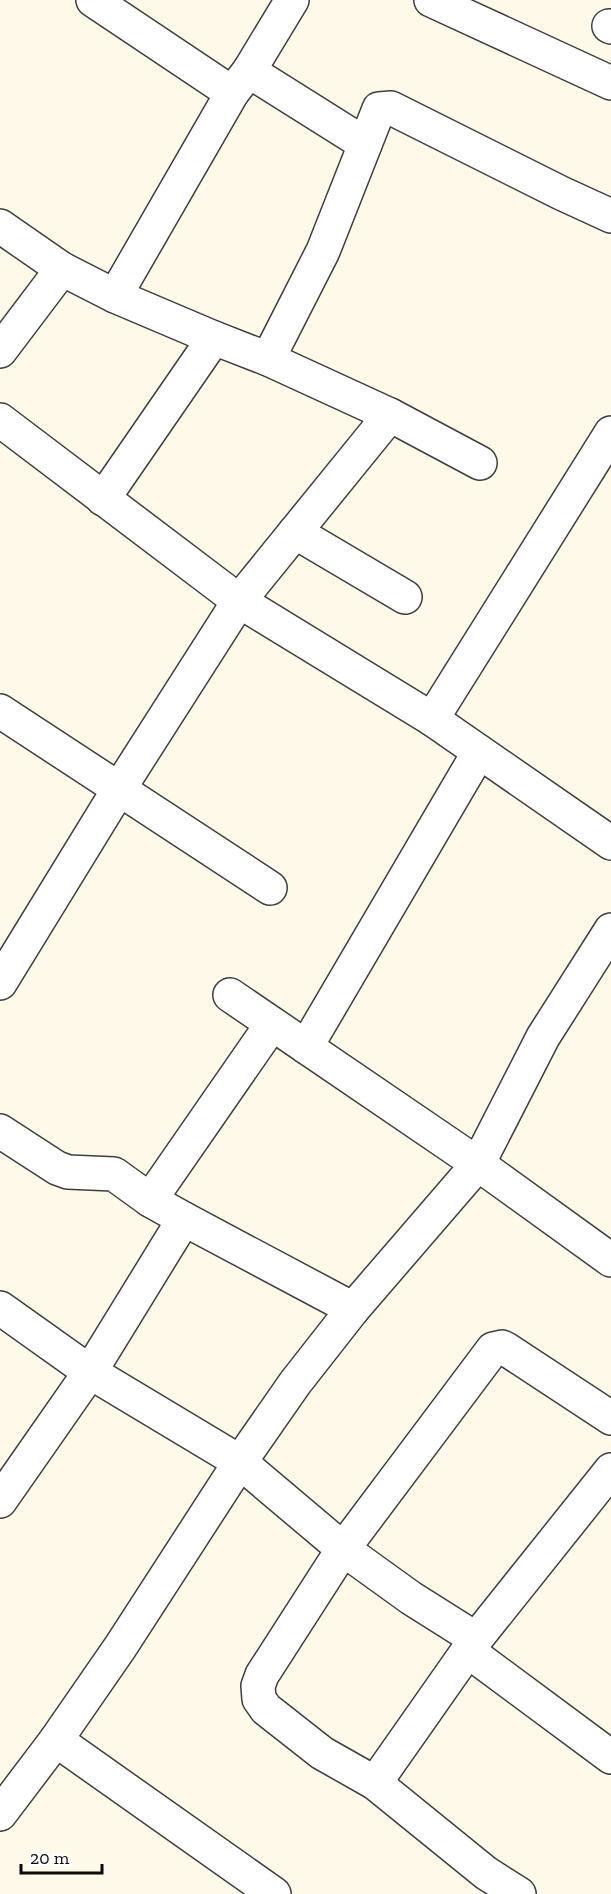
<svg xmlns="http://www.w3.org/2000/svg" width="611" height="1894" font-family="'Zilla Slab',serif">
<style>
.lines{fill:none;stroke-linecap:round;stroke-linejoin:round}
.minor-casing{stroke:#3e3e3e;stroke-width:36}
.minor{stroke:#fff;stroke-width:33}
</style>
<rect width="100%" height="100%" fill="#fff9e9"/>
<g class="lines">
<defs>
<g id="minor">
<path d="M93,0l139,93"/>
<path d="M431,0l180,83"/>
<path d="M609,26l2,1"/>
<path d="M249,71l43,-71"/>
<path d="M0,226l62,43 53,27 99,42"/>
<path d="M115,296l117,-203 17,-22 116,73"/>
<path d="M0,351l62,-82"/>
<path d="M268,359l55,-108 56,-142 12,-1 170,85 50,23"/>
<path d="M0,420l239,181 193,118 179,124"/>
<path d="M103,499l111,-161 54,21 122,56 90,48"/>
<path d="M295,532l110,65"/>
<path d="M0,711l119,78 -119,194"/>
<path d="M432,719l179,-286"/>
<path d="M270,888l-151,-99 120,-188 151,-186"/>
<path d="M230,995l248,169 133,96"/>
<path d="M306,1047l173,-295"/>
<path d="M0,1131l57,37 11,4 46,2 36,26 34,19 169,90"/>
<path d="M150,1200l122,-176"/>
<path d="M184,1219l-94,153 150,90 103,87 68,49 65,41"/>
<path d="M0,1308l90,64 -90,129"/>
<path d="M468,1651l143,106"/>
<path d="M56,1740l218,154"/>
<path d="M375,1783l101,-144 135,-169"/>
<path d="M0,1814l56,-74 65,-94 119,-184 55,-79 58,-74 125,-145 65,-127 68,-107"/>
<path d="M519,1894l-33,-21 -111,-90 -53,-30 -56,-44 -7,-10 -1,-13 4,-11 81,-126 150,-200 9,-2 4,2 105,69"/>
</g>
</defs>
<!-- minor casing -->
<use href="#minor" class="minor-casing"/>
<!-- minor -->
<use href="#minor" class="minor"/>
</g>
<!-- scale -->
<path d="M21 1864v9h81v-9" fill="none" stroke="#0b0b0b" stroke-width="3"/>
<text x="30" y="1864" font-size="18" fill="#0b0b0b" stroke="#ffffff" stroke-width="4.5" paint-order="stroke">20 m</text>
</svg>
